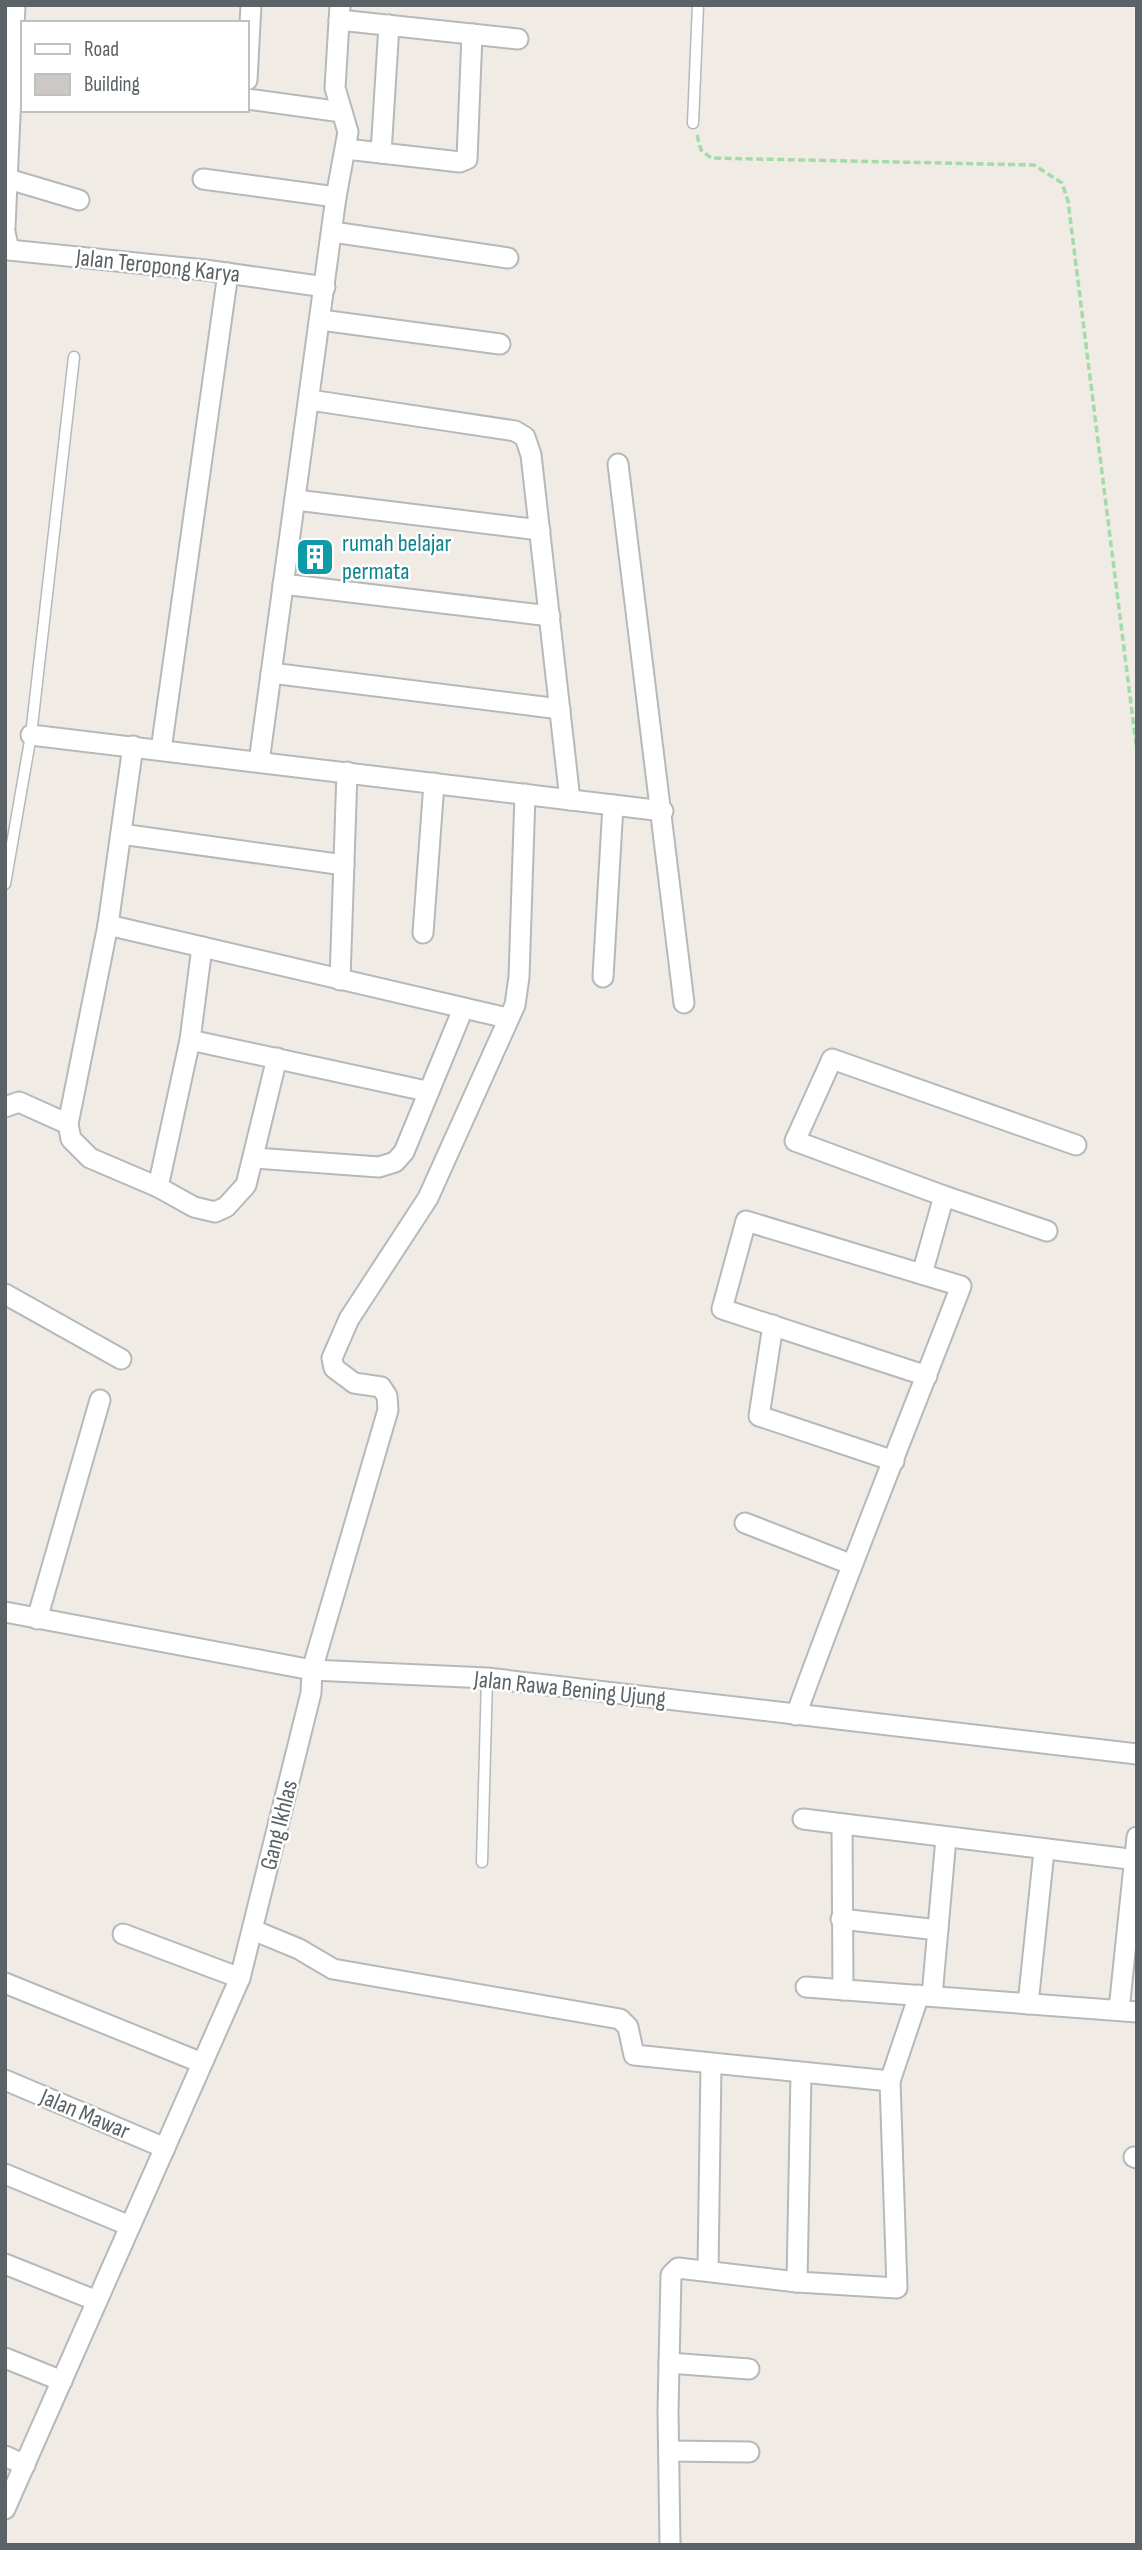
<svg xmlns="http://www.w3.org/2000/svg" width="1142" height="2550" font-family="'Sofia Sans Condensed',sans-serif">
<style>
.building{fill:#cdc8c4}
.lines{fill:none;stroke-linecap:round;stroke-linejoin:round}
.service-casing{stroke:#b5b9bc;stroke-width:13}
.minor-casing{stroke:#b5b9bc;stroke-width:23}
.path{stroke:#a2dca6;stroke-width:3.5;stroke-dasharray:7 3.5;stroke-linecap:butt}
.service{stroke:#fff;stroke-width:10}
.minor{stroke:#fff;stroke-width:19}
.labels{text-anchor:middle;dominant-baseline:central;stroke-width:5;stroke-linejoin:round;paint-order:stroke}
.street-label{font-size:24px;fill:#5c6366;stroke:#fff}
.culture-label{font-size:24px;fill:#0d838f;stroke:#fff;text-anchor:start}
</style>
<rect width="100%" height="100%" fill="#f0ebe5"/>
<!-- building -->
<path class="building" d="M333,542l-8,31 -30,-3 11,-27z"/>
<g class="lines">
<defs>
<g id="service">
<path d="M693,123l5,-118"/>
<path d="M5,884l26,-149 43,-378"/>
<path d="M482,1862l5,-184"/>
</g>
<g id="minor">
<path d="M339,20l179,19"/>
<path d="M247,80l4,-75"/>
<path d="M247,99l95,13"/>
<path d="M346,149l114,13 7,-3 5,-125"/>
<path d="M381,153l8,-128"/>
<path d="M5,178l74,22"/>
<path d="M203,179l133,18"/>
<path d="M5,227l10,-222"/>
<path d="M5,232l4,18 196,20 120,17"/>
<path d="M333,232l175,26"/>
<path d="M321,320l179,24"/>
<path d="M310,400l205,31 10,6 6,18 39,345"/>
<path d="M618,464l66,539"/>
<path d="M296,500l244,30"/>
<path d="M283,584l267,32"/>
<path d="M271,673l289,36"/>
<path d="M31,735l632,76"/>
<path d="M161,750l67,-477"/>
<path d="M259,762l77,-565 12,-65 -13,-44 5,-83"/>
<path d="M121,834l223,31"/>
<path d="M108,925l399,93"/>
<path d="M423,933l11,-150"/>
<path d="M603,977l10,-172"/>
<path d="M340,980l7,-208"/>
<path d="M190,1040l236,51"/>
<path d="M5,1107l14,-5 49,22 40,-199 25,-179"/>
<path d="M68,1124l3,15 19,19 68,29 36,20 21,5 11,-5 20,-22 31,-127"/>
<path d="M255,1158l124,9 16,-5 9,-10 59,-143"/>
<path d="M158,1187l32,-147 12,-93"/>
<path d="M944,1196l-149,-55 37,-82 244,86"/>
<path d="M922,1274l22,-78 103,35"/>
<path d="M5,1294l116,65"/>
<path d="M773,1325l-14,91 135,45"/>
<path d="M745,1523l105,41"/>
<path d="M5,1612l307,58 175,8 650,76"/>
<path d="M37,1619l63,-219"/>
<path d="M796,1715c52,-144 110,-286 165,-429l-215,-65 -24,88 205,67"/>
<path d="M803,1819l334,41"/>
<path d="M842,1824l1,166"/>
<path d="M841,1919l97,11"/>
<path d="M253,1930l46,19 34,20 287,50 8,8 6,28 256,26"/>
<path d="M123,1934l117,44"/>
<path d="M5,1983l197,80"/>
<path d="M806,1987l331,25"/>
<path d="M932,1996l14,-158"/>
<path d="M1028,2004l16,-153"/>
<path d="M1119,2010l18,-173"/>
<path d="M5,2080l160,68"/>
<path d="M1134,2157l3,1"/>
<path d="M5,2174l125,52"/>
<path d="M5,2264l92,37"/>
<path d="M708,2270l3,-205"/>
<path d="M797,2282l4,-208"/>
<path d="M5,2358l57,23"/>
<path d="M669,2363l80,6"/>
<path d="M669,2451l80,1"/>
<path d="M5,2456l20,9"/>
<path d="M5,2509l235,-531 71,-285 1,-23 76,-260 -1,-14 -6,-9 -27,-4 -20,-15 -2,-10 17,-39 79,-121 87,-193 4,-28 6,-183"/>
<path d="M670,2545l-2,-134 3,-136 7,-7 119,14 100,6 -7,-207 29,-86"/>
</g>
</defs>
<!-- service casing -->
<use href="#service" class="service-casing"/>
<!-- minor casing -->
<use href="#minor" class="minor-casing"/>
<!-- path -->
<path class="path" d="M697,135l4,15 10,8 323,7 28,18 6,18 69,551"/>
<!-- service -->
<use href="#service" class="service"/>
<!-- minor -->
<use href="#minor" class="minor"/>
</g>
<!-- icons -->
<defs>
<symbol id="building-square" viewBox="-11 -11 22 22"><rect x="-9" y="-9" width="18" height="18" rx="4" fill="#0f9aa8" stroke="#fff"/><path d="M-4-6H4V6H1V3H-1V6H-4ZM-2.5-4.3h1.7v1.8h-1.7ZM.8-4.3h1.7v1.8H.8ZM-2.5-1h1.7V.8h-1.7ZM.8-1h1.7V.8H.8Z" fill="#fff"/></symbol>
</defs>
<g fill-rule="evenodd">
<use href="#building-square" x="293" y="535" width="44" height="44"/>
</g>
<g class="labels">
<!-- street labels -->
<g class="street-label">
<text transform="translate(158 266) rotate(6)">Jalan Teropong Karya</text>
<text transform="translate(570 1689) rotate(6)">Jalan Rawa Bening Ujung</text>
<text transform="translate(279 1825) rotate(-76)">Gang Ikhlas</text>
<text transform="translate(85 2114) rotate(23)">Jalan Mawar</text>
</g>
<!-- culture labels -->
<g class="culture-label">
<text x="342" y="543">rumah belajar<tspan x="342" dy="28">permata</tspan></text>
</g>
</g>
<!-- border -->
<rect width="1142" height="2550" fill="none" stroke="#5c6366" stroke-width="14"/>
<!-- legend -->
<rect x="21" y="21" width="228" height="91" fill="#ffffff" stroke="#bec1c2" stroke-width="2"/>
<rect x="35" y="44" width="35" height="10" fill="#ffffff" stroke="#bec1c2" stroke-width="2"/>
<text x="84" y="56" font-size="21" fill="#5c6366">Road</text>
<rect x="35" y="74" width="35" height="21" fill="#cdc8c4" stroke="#bec1c2" stroke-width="2"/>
<text x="84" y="91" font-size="21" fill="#5c6366">Building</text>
</svg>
